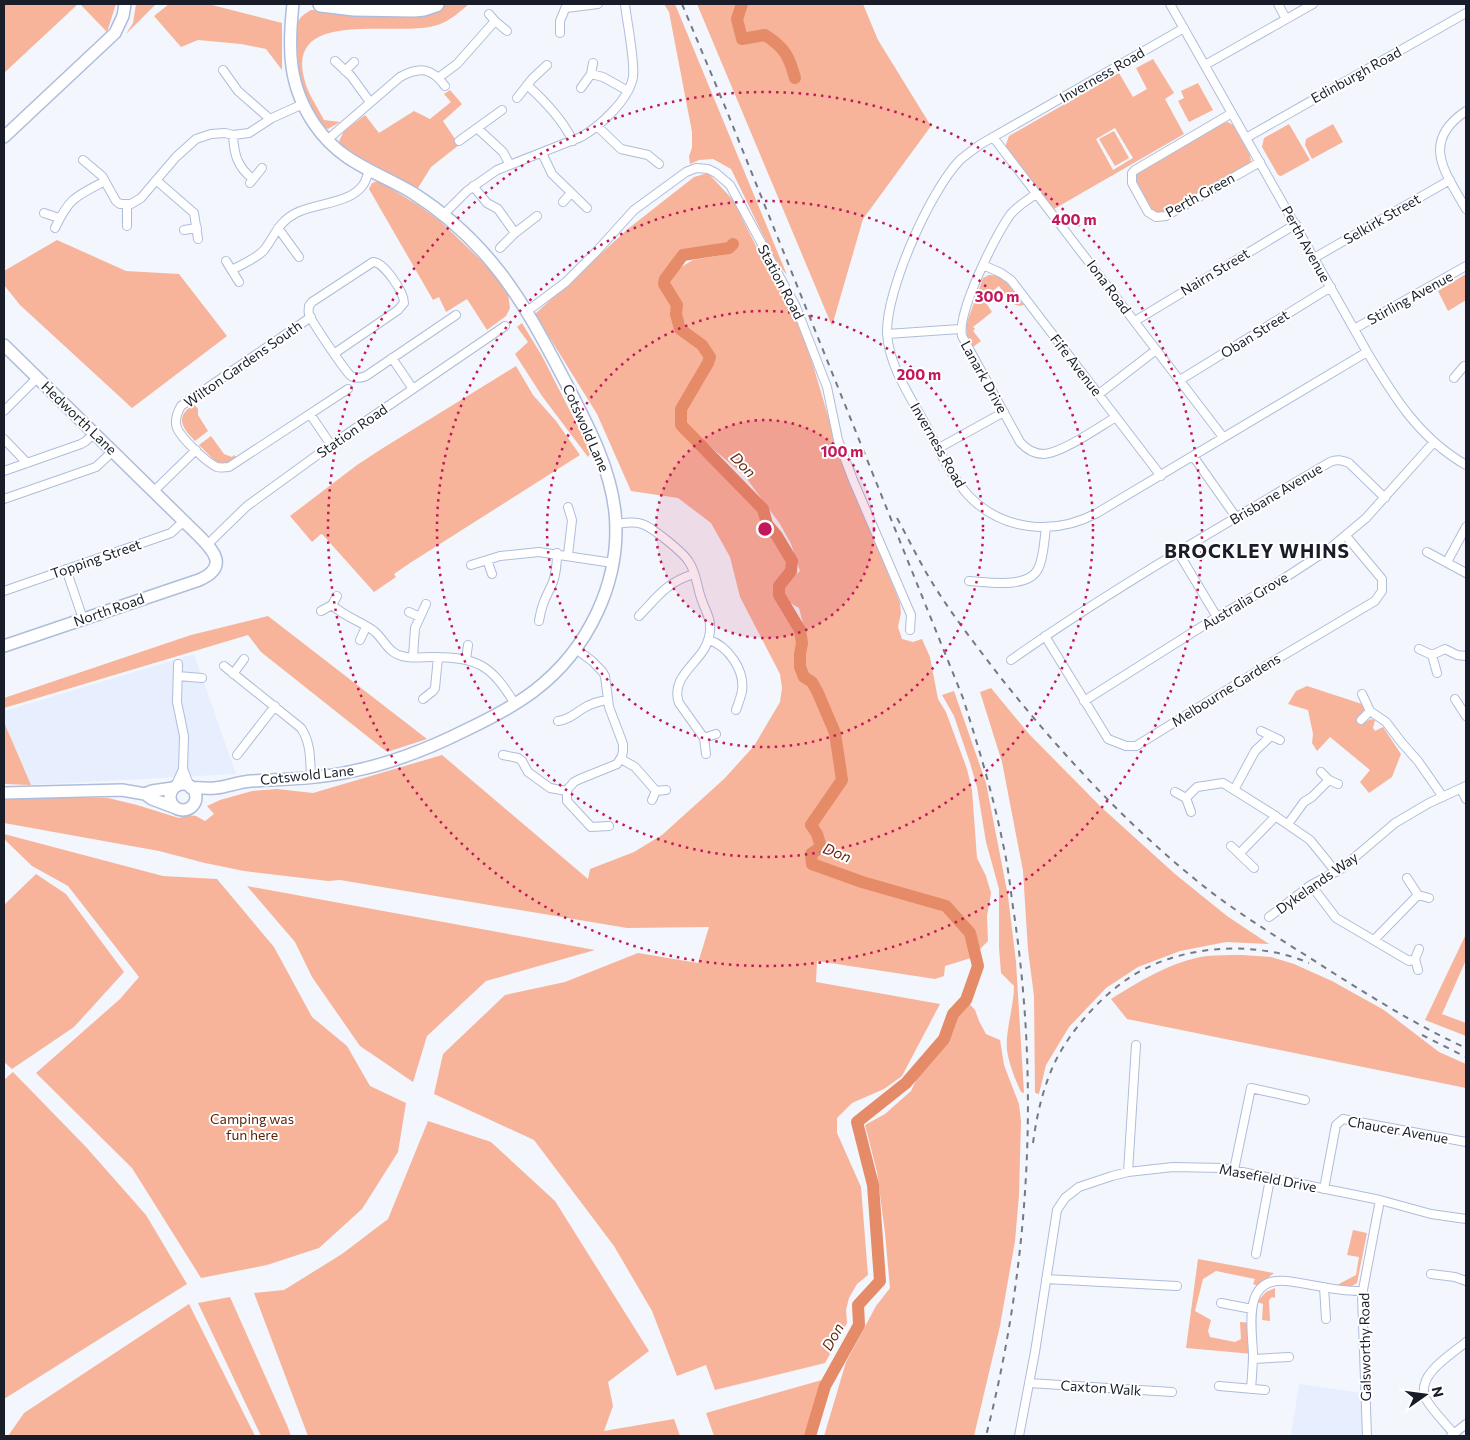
<svg xmlns="http://www.w3.org/2000/svg" width="1470" height="1440" viewBox="0 0 1470 1440" font-family="Commissioner,sans-serif">
<rect width="100%" height="100%" fill="#f3f6fc"/>
<path fill="#e7efff" d="M194,654L236,774L31,785L4,722V711Z
M1299,1384L1363,1393L1364,1436H1291Z"/>
<path fill="#f7b49a" fill-rule="evenodd" d="M4,4H78L4,73Z
M80,4H116L107,32Z
M136,4H156L126,34L133,23Z
M169,4H208L282,23V70L266,49L241,44L198,40L181,47L154,16Z
M444,4H469C458,13 448,23 434,26C392,37 280,6 306,85C310,97 318,108 324,120L340,122L328,129L322,127C314,114 307,100 302,85C297,73 291,30 299,20C302,15 306,13 311,10L383,14L439,7Z
M664,4H675L787,275L776,262L731,169L713,159L699,160L690,164L689,156L692,148V132L669,12Z
M697,4H863L878,40L931,126L863,219L832,326Z
M1153,59L1174,93L1165,99L1184,134L1054,209L1005,147L1009,136L1119,73L1133,97L1147,89L1136,68ZM1115,128L1133,158L1113,170L1096,139Z
M1198,83L1213,110L1189,122L1178,101L1184,98L1181,91Z
M450,90L462,104L443,121L459,145L431,167L418,188C391,176 356,166 339,141L344,131L365,115L379,133L414,111L430,119L451,102L444,94Z
M1228,122L1233,125L1250,155L1251,161L1249,165L1162,214H1153L1134,182L1136,173L1223,123Z
M1289,124L1310,160L1281,176L1278,175L1262,147L1264,138Z
M1333,124L1343,142L1312,159L1305,145L1306,139Z
M1114,131L1129,158L1115,166L1099,139Z
M708,173L733,200L767,268L791,305L806,341L838,450L900,603L901,613L898,627L902,639L913,642L922,639L930,657L938,699L946,712L967,769L972,790L977,858L986,876L991,893L987,916L988,941L971,958L945,966L944,976L935,979L817,961L816,982L940,1004L902,1076L884,1089L852,1103L837,1118V1133L861,1187L868,1275L857,1284L849,1298L846,1310L847,1323L825,1363L715,1390L706,1365L677,1376L652,1311L614,1246L534,1140L434,1094L443,1054L505,995L565,982L638,953L698,963L709,927L627,928L340,880L328,881L244,871L205,863L159,851L4,823V796L108,798L137,805L179,818L187,815L196,816L205,821L214,814L207,806L220,800L252,791L277,789L313,793L442,755L588,879L590,869L634,852L662,835L724,779L754,746L780,702L782,688L780,674L740,597L730,557L711,523L678,498L631,491L597,414L535,314L629,228L694,177ZM729,244L734,248L722,255L693,260L681,267L670,279L671,289L682,306V317L687,328L707,346L715,361L686,408L685,422L700,438L744,475L780,524L791,544L800,571L784,585L785,600L799,608C802,620 806,633 805,644C804,660 798,669 814,680L833,722L834,731L809,685L799,677L796,655V639L794,628L776,599L774,587L786,570L787,564L784,553L776,541L769,536L757,510L698,449L679,427L676,417L679,406L703,366L705,357L702,352L681,335L673,308L664,292L661,283L665,275L680,255L709,248L723,247Z
M378,181L418,205L439,220L490,269L508,293L510,308L506,316L487,330L467,299L446,312L439,297L433,300L369,189L372,183Z
M57,240L126,271L179,274L227,336L132,408L20,305L4,285V271Z
M1466,274V300L1448,311L1438,291Z
M989,275C1006,274 1015,294 1024,305C1012,309 1005,294 999,286L983,298L992,312L973,327L975,329L973,331L981,341L973,347L967,335L966,325L983,278Z
M522,323L542,356L591,452L588,457L542,396L515,354L528,342L517,327Z
M516,366L533,395L556,421L580,455L410,563L394,574L396,577L374,592L323,535L321,534L312,542L290,516L357,465L383,448Z
M194,404L198,409V415L208,431L195,441C181,427 175,417 194,404Z
M211,436L224,454L232,457L234,455L237,458L230,464H218L199,445Z
M268,616L427,739L387,752L261,652L248,635L4,708V698L191,635Z
M1307,686L1362,704L1365,709L1357,721L1361,724L1371,719L1375,720L1373,728L1375,731L1383,727L1401,754L1392,777L1369,793L1360,782L1370,770L1330,737L1317,751L1312,743L1313,734L1308,710L1288,704L1296,691Z
M991,688L1029,734L1101,807L1175,874L1227,916L1269,944L1226,942L1180,951L1138,967L1106,988L1069,1027L1046,1065L1039,1094L1035,1093L1034,996L1028,950L1023,871L1002,762L980,692Z
M954,691L986,783L1008,896L1016,962L1024,1093L1021,1092C1015,1079 1009,1064 1007,1050C1005,1032 1014,1006 1014,986L1001,973L999,948V889L986,842L977,787L970,763L954,716L942,695Z
M4,722L31,785L4,784Z
M4,834L163,876L217,879L274,947L312,1017L347,1046L370,1086L406,1103L398,1152L362,1209L319,1248L267,1265L201,1278L132,1168L36,1073L120,999L139,977L68,886L32,866L4,839Z
M36,874L66,894L124,972L74,1027L12,1069L4,1062V905Z
M247,886L595,950L486,981L427,1036L413,1082L360,1046L312,977L295,942Z
M1466,934V960L1442,1014L1466,1023V1036L1425,1020Z
M1242,955L1271,957L1294,964L1332,981L1384,1010L1439,1052L1466,1064V1088L1127,1019L1111,999C1140,981 1172,961 1207,956C1218,955 1230,955 1242,955Z
M966,1000L975,1010L979,1021L986,1034L1000,1040L1004,1065L1019,1104L1021,1121L1019,1195L1015,1241L1000,1326L974,1436H824L846,1362L876,1306L890,1288L885,1233L877,1172L865,1125L885,1114L911,1091L925,1061L944,1039L953,1014Z
M13,1072L86,1147L146,1215L187,1284L4,1399V1080Z
M428,1121L491,1142L555,1201L649,1351L608,1382L613,1406L604,1431L674,1419L680,1436H308L254,1293L284,1290L342,1254L388,1219Z
M1353,1230L1367,1233L1357,1283L1347,1289L1335,1286L1356,1275L1359,1257L1347,1255Z
M1198,1259L1274,1273L1258,1286L1253,1284L1255,1279L1216,1271L1203,1279L1195,1311L1211,1320L1208,1331L1210,1337L1235,1342L1241,1339L1240,1322L1251,1323L1253,1354L1186,1348Z
M1275,1288V1298L1272,1297L1269,1300L1270,1321L1262,1320L1263,1304L1257,1302L1266,1292Z
M230,1297L287,1425L291,1436H261L198,1303Z
M189,1304L255,1436H8L24,1413Z
M822,1380L804,1436H714L706,1413Z"/>
<g fill="none" stroke-linecap="round" stroke-linejoin="round">
<path stroke="#e58b67" stroke-width="12" d="M742,4L737,19L742,39L765,35C785,48 789,56 795,78
M733,244L729,248L683,255L665,279L664,284L677,305L676,314L680,329L702,345L710,357L708,363L681,409V425L763,509L767,524L777,536L792,561L791,571L779,586V595L800,630L802,643L800,654V667L804,677L812,682L818,693L835,733L842,780L811,825L817,834L821,847L811,854L812,864L862,882L946,906L970,933L978,966L966,1000L953,1014L944,1039L906,1083L857,1122L873,1185L880,1281L858,1305L859,1325L825,1386L810,1436"/>
<defs>
<path id="street" d="M1170,4L1367,352C1394,397 1419,438 1466,465
M1278,4L1286,19
M566,8L598,4
M489,14L495,21L507,31
M1184,28L981,144C974,149 967,154 960,160C930,191 886,290 887,333C889,365 908,393 923,420C937,445 949,474 968,495C1002,531 1054,536 1097,513L1367,352
M560,33V21L567,4
M335,61L351,76L370,102
M1205,65L1313,4
M223,70L238,91L270,119
M345,71L354,62
M591,74L603,77L628,91
M438,78L457,64L495,21
M527,85C545,101 562,119 573,141
M581,88L591,74L593,63
M517,98L532,79L547,65
M1466,111C1420,142 1445,172 1466,209
M1232,113L1135,170L1132,173V183L1148,212L1156,217L1166,216L1260,162
M597,126L621,149L648,155L659,164
M477,128L503,152L510,165
M233,135C234,154 237,167 253,179
M993,137L1223,437
M1246,138L1466,13
M327,140L400,77C420,66 432,68 445,86
M459,141L502,110
M542,153L552,174L587,208
M83,160L102,176L116,201L120,204H131L141,198L176,157L196,139L211,134L225,133L233,135L249,133L272,118L303,104
M156,180L194,213L198,239
M250,183L262,168
M473,186L487,203L498,209L515,233
M1037,193C1028,200 1017,206 1010,215C995,237 957,312 962,336L1020,442C1026,449 1034,454 1044,454C1062,453 1099,427 1116,417
M563,202L571,193
M44,213L59,218
M443,215L467,191L497,170L581,137C600,126 629,100 633,77C635,59 627,23 625,4
M127,226V204
M55,228C70,197 75,197 105,181
M278,228L299,257
M184,230L197,228
M500,248L515,233L537,216
M1314,258L1450,180
M226,261L239,282
M983,265L1001,273L1011,280L1161,476
M232,270C242,264 256,259 264,250C275,236 278,222 296,213C315,203 350,204 363,185C366,181 367,176 369,171
M526,312L566,282L595,253L634,210L686,172L696,168L708,169L716,173L730,185L796,307L827,387L838,440L853,480L911,615L910,630
M311,317L181,406C177,413 174,420 177,428C181,438 207,463 217,467C221,468 225,467 229,467L348,389
M1135,321L1296,224
M1354,329L1466,266
M887,334L960,329
M335,353L398,310L404,303C404,292 384,262 373,262L312,302L309,306C309,309 308,311 309,314C311,321 345,371 351,376C356,379 361,378 366,376L456,315
M392,358L413,389
M1454,378L1464,366
M1180,380L1331,287
M1099,394L1156,350
M4,411L37,378
M310,414L331,445
M4,439L27,463
M939,448L1004,412
M1193,456L1236,517
M4,471L81,444L86,441L94,433
M154,491L196,450
M4,499L96,467L113,451
M616,524C624,523 634,521 642,524C652,527 684,553 689,562C696,572 697,586 701,598C706,613 713,620 709,637C704,662 669,675 679,703L704,738
M207,545L247,506L265,493L331,445L505,326
M1178,552L1217,617
M1427,552L1466,573
M568,555L572,520L568,507
M487,560L492,574
M1447,562L1466,527
M471,565L500,556L539,552L613,563
M66,569L83,619
M969,581C988,582 1028,589 1038,569C1044,558 1044,540 1046,528
M4,591L171,533L184,521
M332,605C345,617 360,621 374,631C384,639 388,653 402,656C411,659 422,657 432,657C478,657 491,665 515,704
M321,611L332,605L337,596
M409,612L420,617
M639,616C658,596 667,582 694,574
M539,621C542,602 546,598 553,582C556,573 557,563 557,553
M1045,636L1108,739L1126,746H1136L1277,659L1375,601L1382,591V579L1346,536
M360,640L366,627
M709,640C728,646 745,670 742,691C741,697 738,704 736,710
M576,649L592,661L602,671L605,676L609,707L623,744V751L622,756L617,764L580,779L574,782L567,790V801L591,827L609,826
M1419,649L1432,655L1445,649L1457,655L1466,656
M1432,655L1437,673
M413,657L415,628L426,604
M466,659L468,645
M1011,660C1113,588 1222,526 1330,462C1337,459 1342,460 1349,463L1385,498
M178,664L177,702L184,736L183,769L190,787
M224,666L301,728C311,743 310,759 311,777
M233,674L244,659
M178,676L202,678
M1362,694L1370,711L1386,722L1402,743L1418,761L1443,797
M423,699L433,691L435,688L438,657
M1455,699L1466,716
M1084,701L1217,617L1277,583L1329,549L1366,518L1434,442
M1361,720L1370,711
M558,721C569,720 575,713 584,708C592,703 600,701 608,700
M1261,731L1280,740
M706,754L704,738L716,734
M237,755L275,706
M503,755L518,758L522,761L528,772L550,788L567,791
M621,759L635,767L656,791
M1321,772L1329,780L1338,784
M175,787L183,769
M1461,789L1466,799
M1234,790L1255,751L1271,736
M1175,792L1186,798L1191,812
M1186,798L1197,787L1223,783L1271,813L1310,840L1336,872
M652,800L656,791L666,790
M1288,824L1304,802L1312,797L1329,780
M1231,846L1254,868
M1239,854L1276,816
M1407,878L1418,895L1429,898
M1311,885L1336,918L1409,961L1415,959L1418,970
M1269,917L1311,885L1341,869L1395,823L1429,803L1466,786
M1374,940L1418,895
M1415,959L1419,949
M1234,1170L1251,1088L1305,1100
M1128,1172L1136,1045
M1324,1189L1336,1125L1343,1119L1466,1142
M1256,1254L1270,1179
M1431,1274L1455,1277L1466,1281
M1046,1279L1177,1286
M1324,1287L1326,1319
M1221,1303L1252,1309
M1253,1359L1289,1357
M1029,1383L1172,1392
M1219,1386L1265,1390
M1251,1389C1252,1377 1253,1365 1253,1354C1252,1326 1242,1276 1287,1281C1312,1284 1337,1292 1363,1291
M1454,1434C1447,1425 1429,1407 1425,1397C1417,1374 1451,1355 1466,1342
M1019,1436L1035,1352L1057,1210L1065,1198L1079,1187L1112,1176L1128,1172L1173,1167L1223,1168L1380,1200L1431,1214L1466,1219
M1367,1436L1362,1295L1380,1200
M1451,1436L1466,1424"/>
<path id="secondary" d="M4,137L115,33L123,16L125,4
M4,345L198,535C214,551 229,567 199,580L4,646
M170 797a13 13 0 1 1 26 0a13 13 0 1 1-26 0Z
M191,788C199,787 208,789 215,788C227,787 238,782 251,781C285,779 319,779 353,771C393,763 430,748 466,730C489,719 513,707 534,691C588,650 622,581 615,512C610,466 587,424 566,383C545,343 523,300 494,265C471,237 443,212 413,193C376,171 341,163 315,125C288,86 288,49 293,4
M4,793L122,790L145,794L152,799L176,808
M145,794L152,791L173,788"/>
<path id="highway" d="M321,4L354,8L414,9L424,8L436,4"/>
</defs>
<use href="#street" stroke="#aebddc" stroke-width="10"/>
<use href="#secondary" stroke="#aebddc" stroke-width="14"/>
<use href="#highway" stroke="#aebddc" stroke-width="18"/>
<use href="#street" stroke="#fff" stroke-width="8"/>
<use href="#secondary" stroke="#fff" stroke-width="11"/>
<use href="#highway" stroke="#fff" stroke-width="15"/>
<path stroke="#757983" stroke-width="2" stroke-dasharray="6 6" stroke-linecap="butt" d="M682,4L726,109L963,698C978,746 993,794 1003,844C1008,865 1010,886 1013,907C1040,1083 1030,1264 986,1436
M897,518C907,536 916,555 927,574C948,610 975,644 1001,678C1064,757 1134,833 1215,895C1254,924 1295,948 1335,974C1378,1001 1420,1027 1466,1048
M1422,1035L1466,1057
M1033,1143C1037,1113 1044,1083 1058,1056C1074,1027 1099,999 1126,980C1176,945 1253,939 1309,963"/>
</g>
<circle cx="765" cy="529" r="109" fill="#c2185b" fill-opacity=".12"/>
<g fill="none" stroke="#c2185b" stroke-width="2.5" stroke-dasharray="2.5 5">
<circle cx="765" cy="529" r="109"/>
<circle cx="765" cy="529" r="218"/>
<circle cx="765" cy="529" r="328"/>
<circle cx="765" cy="529" r="437"/>
</g>
<g text-anchor="middle" stroke-width="4" stroke-linejoin="round" paint-order="stroke">
<g font-size="14" fill="#181d29" stroke="#fff">
<text transform="translate(1102 75) rotate(-30)" y="5">Inverness Road</text>
<text transform="translate(1356 75) rotate(-29)" y="5">Edinburgh Road</text>
<text transform="translate(1200 195) rotate(-29)" y="5">Perth Green</text>
<text transform="translate(1382 219) rotate(-30)" y="5">Selkirk Street</text>
<text transform="translate(1306 244) rotate(61)" y="5">Perth Avenue</text>
<text transform="translate(1215 272) rotate(-31)" y="5">Nairn Street</text>
<text transform="translate(781 282) rotate(62)" y="5">Station Road</text>
<text transform="translate(1109 287) rotate(53)" y="5">Iona Road</text>
<text transform="translate(1410 298) rotate(-29)" y="5">Stirling Avenue</text>
<text transform="translate(1255 334) rotate(-32)" y="5">Oban Street</text>
<text transform="translate(243 364) rotate(-35)" y="5">Wilton Gardens South</text>
<text transform="translate(1076 365) rotate(52)" y="5">Fife Avenue</text>
<text transform="translate(984 377) rotate(61)" y="5">Lanark Drive</text>
<text transform="translate(79 418) rotate(44)" y="5">Hedworth Lane</text>
<text transform="translate(586 428) rotate(66)" y="5">Cotswold Lane</text>
<text transform="translate(352 431) rotate(-35)" y="5">Station Road</text>
<text transform="translate(938 445) rotate(60)" y="5">Inverness Road</text>
<text transform="translate(1276 494) rotate(-31)" y="5">Brisbane Avenue</text>
<text transform="translate(96 559) rotate(-19)" y="5">Topping Street</text>
<text transform="translate(1245 601) rotate(-31)" y="5">Australia Grove</text>
<text transform="translate(109 610) rotate(-19)" y="5">North Road</text>
<text transform="translate(1226 690) rotate(-32)" y="5">Melbourne Gardens</text>
<text transform="translate(307 775) rotate(-6)" y="5">Cotswold Lane</text>
<text transform="translate(1317 883) rotate(-35)" y="5">Dykelands Way</text>
<text transform="translate(1398 1130) rotate(10)" y="5">Chaucer Avenue</text>
<text transform="translate(1268 1178) rotate(11)" y="5">Masefield Drive</text>
<text transform="translate(1365 1347) rotate(-91)" y="5">Galsworthy Road</text>
<text transform="translate(1101 1388) rotate(4)" y="5">Caxton Walk</text>
</g>
<g font-size="14" fill="#5c230a" stroke="#fff">
<text x="252" y="1124">Camping was<tspan x="252" dy="16">fun here</tspan></text>
</g>
<g font-size="15" font-style="italic" fill="#622910" stroke="#fff">
<text transform="translate(743 465) rotate(46)" y="5">Don</text>
<text transform="translate(837 853) rotate(21)" y="5">Don</text>
<text transform="translate(833 1337) rotate(-61)" y="5">Don</text>
</g>
<g font-size="19" font-weight="bold" letter-spacing="1" fill="#181d29" stroke="#fff">
<text x="1257" y="558">BROCKLEY WHINS</text>
</g>
</g>
<circle cx="765" cy="529" r="8" fill="#c2185b" stroke="#fff" stroke-width="2.5"/>
<g font-size="15" text-anchor="middle" font-weight="bold" fill="#c2185b" stroke="#fff" stroke-width="4" stroke-linejoin="round" paint-order="stroke">
<text x="1074" y="225">400 m</text>
<text x="997" y="302">300 m</text>
<text x="919" y="380">200 m</text>
<text x="842" y="457">100 m</text>
</g>
<rect width="1470" height="1440" fill="none" stroke="#181d29" stroke-width="10"/>
<g transform="translate(1425 1395) rotate(76)" stroke="#ffffff" stroke-width="4" paint-order="stroke">
<path d="M0-4L9 19L0 12L-9 19Z" fill="#181d29"/>
<text y="-8" font-size="14" font-weight="bold" text-anchor="middle" fill="#181d29">N</text>
</g>
</svg>
